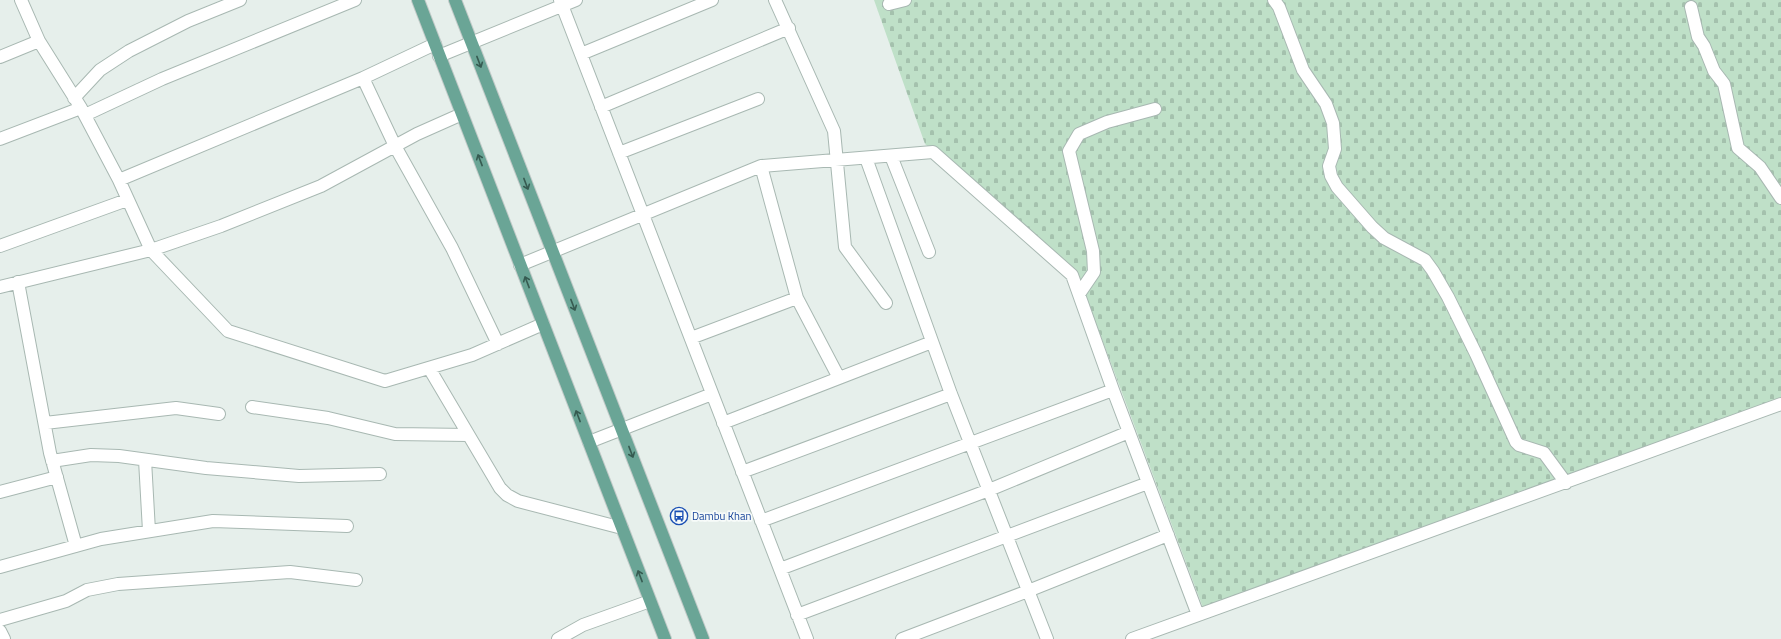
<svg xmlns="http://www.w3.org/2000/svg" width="1781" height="639" viewBox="0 0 1781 639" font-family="'Titillium Web',sans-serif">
<defs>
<pattern id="cemetery-stones" width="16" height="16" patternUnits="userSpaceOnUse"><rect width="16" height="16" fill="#bfe0c8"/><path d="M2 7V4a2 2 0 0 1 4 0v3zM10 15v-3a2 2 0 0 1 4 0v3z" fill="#a4c1ad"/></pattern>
</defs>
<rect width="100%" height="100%" fill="#e6efeb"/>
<path fill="url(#cemetery-stones)" d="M874,0H1781V402L1205,613L1077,273L925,144Z"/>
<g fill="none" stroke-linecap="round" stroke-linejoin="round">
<defs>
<path id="minor" d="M21,0L39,41L81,108L119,180L151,250L228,331L385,381L472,355L543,324
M560,0L807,639
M775,0L834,131L845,247L886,303
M1274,0L1279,7L1303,70L1326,104L1333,123L1335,149L1329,166L1331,176L1337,187L1372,227L1384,238L1425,260L1433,271L1448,297L1476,354L1516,442L1519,445L1544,453L1566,483
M889,4L905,0
M1691,7L1698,37L1704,46L1714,71L1724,84L1738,148L1760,167L1781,198
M581,54L712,0
M439,56L576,0
M0,57L39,41
M363,78L395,146L452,248L498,344
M74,98L100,70L129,51L188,21L240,0
M601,107L789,28
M85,115L162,79L355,0
M0,139L81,108
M619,153L758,99
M891,156L929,252
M866,158L951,394L1047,639
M761,166L797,298L839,378
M119,180L363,78L435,44
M0,246L127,200
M520,265L761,166L933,152L1072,275L1113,390L1198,615
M18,282L50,453L76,546
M0,287L151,250L221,226L321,186L417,134L462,114
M1079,294L1094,272L1093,251L1069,151L1079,134L1107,122L1155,109
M691,338L797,298
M429,368L500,488L507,495L518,501L622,528
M252,407L328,418L395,434L468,435
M45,423L176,408L219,414
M723,423L932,342
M589,442L712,394
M145,460L149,531
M52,461L91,455L119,456L206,468L299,476L380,474
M742,472L951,394
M0,492L57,477
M761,521L1113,390
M0,567L101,539L213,521L347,526
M780,569L989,490L1129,432
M797,615L1148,483
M0,620L66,601L87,590L118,584L290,572L356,580
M0,631L4,639
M558,639L583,625L650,601
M902,639L1028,591L1168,535
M1132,639L1781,404"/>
<path id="major" d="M418,0L665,639
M455,0L703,639"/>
</defs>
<use href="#minor" stroke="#a8b8b2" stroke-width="14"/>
<use href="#major" stroke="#c2cac8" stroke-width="14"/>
<use href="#minor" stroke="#fff" stroke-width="12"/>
<use href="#major" stroke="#6aa596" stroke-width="12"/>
</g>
<defs><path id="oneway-shaft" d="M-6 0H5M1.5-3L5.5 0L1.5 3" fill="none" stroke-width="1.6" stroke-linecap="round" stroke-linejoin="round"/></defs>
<g stroke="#365b51">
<use href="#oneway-shaft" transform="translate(479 62) rotate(69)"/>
<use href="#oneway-shaft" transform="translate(480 160) rotate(-111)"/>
<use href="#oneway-shaft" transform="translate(526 184) rotate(69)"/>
<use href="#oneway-shaft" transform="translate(527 282) rotate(-111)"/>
<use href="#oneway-shaft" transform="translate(573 305) rotate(69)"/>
<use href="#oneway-shaft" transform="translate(578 416) rotate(-111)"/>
<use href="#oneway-shaft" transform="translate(631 452) rotate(69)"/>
<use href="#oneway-shaft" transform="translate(640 576) rotate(-111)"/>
</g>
<defs>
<symbol id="bus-ring" viewBox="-11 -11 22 22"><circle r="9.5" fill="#f7fbf9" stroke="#1a4fb4" stroke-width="1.5"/><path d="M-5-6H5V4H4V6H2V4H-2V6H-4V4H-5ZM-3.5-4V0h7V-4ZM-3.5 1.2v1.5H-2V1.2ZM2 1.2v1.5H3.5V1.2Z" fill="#1a4fb4"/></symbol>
</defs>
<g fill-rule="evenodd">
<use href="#bus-ring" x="669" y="506" width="20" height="20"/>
</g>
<g text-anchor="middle" stroke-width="3.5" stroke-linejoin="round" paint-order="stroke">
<g font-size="11" fill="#164399" stroke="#f7fbf9" text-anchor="start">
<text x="692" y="520">Dambu Khan</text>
</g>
</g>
</svg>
